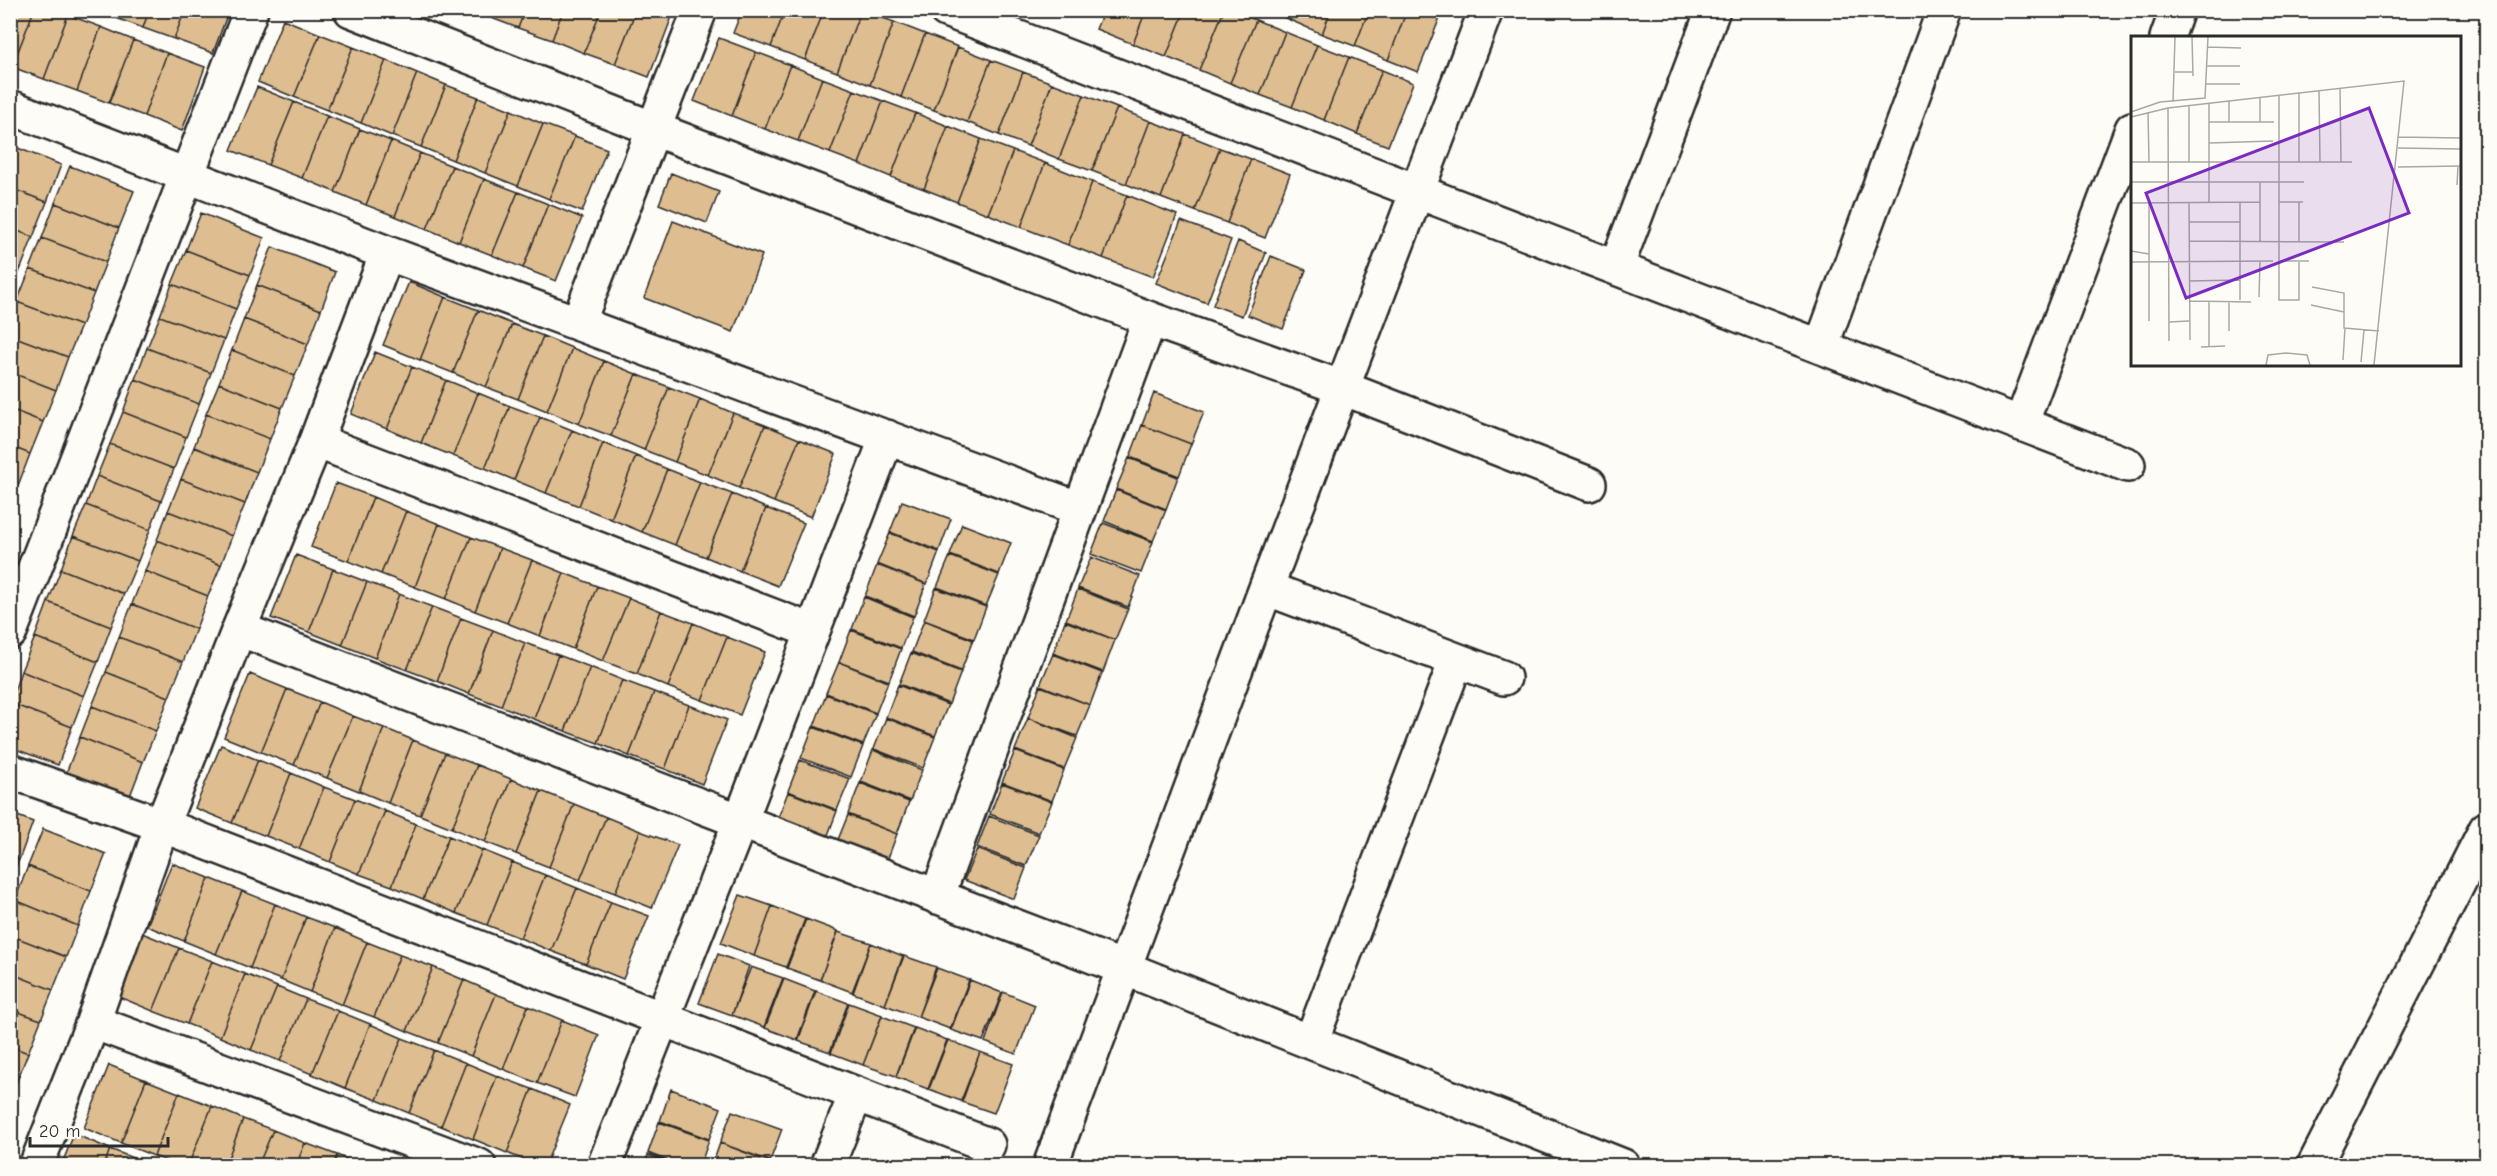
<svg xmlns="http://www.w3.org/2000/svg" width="2497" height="1176" viewBox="0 0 2497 1176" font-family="'Comic Neue',sans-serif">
<rect width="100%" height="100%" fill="#fdfcf7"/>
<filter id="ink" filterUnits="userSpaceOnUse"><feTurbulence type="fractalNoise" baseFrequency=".0167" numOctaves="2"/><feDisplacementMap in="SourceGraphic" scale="12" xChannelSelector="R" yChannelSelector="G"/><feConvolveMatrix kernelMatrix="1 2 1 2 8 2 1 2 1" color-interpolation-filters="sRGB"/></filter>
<g filter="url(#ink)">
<path fill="#debd90" stroke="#2b2b2b" stroke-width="1.5" d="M10,10H34L12,67H10Z
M34,10H56L68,15L44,79L12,67Z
M95,10H109L108,15Z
M109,10H149L143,28L108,15Z
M149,10H185L174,39L143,28Z
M185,10H229L213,53L174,39Z
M473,10H488L486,16Z
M488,10H525L518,28L486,16Z
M525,10H563L552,40L518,28Z
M563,10H601L584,53L552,40Z
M601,10H636L615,64L584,53Z
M636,10H663L673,14L649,77L615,64Z
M742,10H785L771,47L733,33Z
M785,10H824L805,60L771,47Z
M824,10H861L837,72L805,60Z
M861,10L894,22L870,85L837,72Z
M1104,10H1146L1133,44L1096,29Z
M1146,10H1185L1166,57L1133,44Z
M1185,10H1224L1199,70L1166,57Z
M1224,10H1232L1256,20L1230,83L1199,70Z
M1266,10H1294L1290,20Z
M1294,10H1331L1322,34L1290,20Z
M1331,10H1369L1355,46L1322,34Z
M1369,10H1407L1388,60L1355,46Z
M1407,10H1443L1418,72L1388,60Z
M68,15L101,27L77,91L44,79Z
M283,19L320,34L294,97L258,82Z
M1256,20L1285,32L1260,95L1230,83Z
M894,22L925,34L901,97L870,85Z
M101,27L133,40L109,103L77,91Z
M1285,32L1317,45L1292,107L1260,95Z
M320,34L353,47L327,110L294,97Z
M925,34L958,47L934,110L901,97Z
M719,38L756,52L732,116L694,101Z
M133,40L167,53L144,116L109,103Z
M1317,45L1349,57L1324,120L1292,107Z
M353,47L386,60L361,123L327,110Z
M958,47L991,60L967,122L934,110Z
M756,52L790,65L765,129L732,116Z
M167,53L205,67L182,131L144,116Z
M1349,57L1382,70L1357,134L1324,120Z
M386,60L417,73L392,136L361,123Z
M991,60L1023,72L999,135L967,122Z
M790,65L822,78L798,141L765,129Z
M1382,70L1413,83L1388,146L1357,134Z
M1023,72L1052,83L1028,146L999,135Z
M417,73L446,85L421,147L392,136Z
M822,78L854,90L830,153L798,141Z
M1052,83L1084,95L1059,159L1028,146Z
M446,85L478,97L453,160L421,147Z
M257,87L294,102L268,165L231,150Z
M854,90L883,101L859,164L830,153Z
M1084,95L1117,108L1092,171L1059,159Z
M478,97L511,110L485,173L453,160Z
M883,101L915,113L891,177L859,164Z
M294,102L327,116L302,178L268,165Z
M1117,108L1150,121L1126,184L1092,171Z
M511,110L543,124L518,186L485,173Z
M915,113L948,126L924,189L891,177Z
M327,116L360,129L335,192L302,178Z
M1150,121L1185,134L1161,198L1126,184Z
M543,124L575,136L549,199L518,186Z
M948,126L981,139L957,202L924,189Z
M360,129L391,141L366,205L335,192Z
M1185,134L1220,148L1195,211L1161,198Z
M575,136L607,149L582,212L549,199Z
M981,139L1013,151L988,214L957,202Z
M391,141L420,153L395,216L366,205Z
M10,145L61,165L47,202L10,188Z
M1220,148L1251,159L1227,223L1195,211Z
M1013,151L1045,163L1021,227L988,214Z
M420,153L452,166L427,229L395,216Z
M1251,159L1290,174L1265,238L1227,223Z
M1045,163L1092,182L1068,245L1021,227Z
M70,166L134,191L119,228L55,203Z
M452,166L484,179L459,242L427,229Z
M671,173L719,192L707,223L659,204Z
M484,179L518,192L492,255L459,242Z
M1092,182L1127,195L1103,258L1068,245Z
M10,188L47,202L33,237L10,228Z
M518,192L548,204L523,268L492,255Z
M1127,195L1177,215L1153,277L1103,258Z
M55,203L119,228L106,262L42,238Z
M548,204L582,218L556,281L523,268Z
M201,213L264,238L250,275L186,250Z
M673,221L762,255L733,332L644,298Z
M1181,221L1231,240L1207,303L1156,283Z
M10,228L33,237L21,268L10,264Z
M42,238L106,262L94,293L30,269Z
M1238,241L1266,253L1242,316L1213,305Z
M272,247L335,272L321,310L257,285Z
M186,250L250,275L236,309L172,284Z
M1271,256L1306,270L1283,329L1248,315Z
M10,264L21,268L10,294Z
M30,269L94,293L81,326L17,302Z
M409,282L445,297L420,360L383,345Z
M172,284L236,309L224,340L160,316Z
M257,285L321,310L308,344L244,319Z
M445,297L478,310L453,373L420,360Z
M17,302L81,326L68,357L10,335V318Z
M478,310L512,324L486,387L453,373Z
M160,316L224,340L211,373L147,348Z
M244,319L308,344L295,376L232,350Z
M512,324L543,336L518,399L486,387Z
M10,335L68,357L56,390L10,372Z
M543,336L572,348L547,411L518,399Z
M147,348L211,373L199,404L135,379Z
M572,348L604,361L579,424L547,411Z
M232,350L295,376L282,408L219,383Z
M375,352L412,367L387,429L351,414Z
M604,361L636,374L611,436L579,424Z
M412,367L446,380L421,443L387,429Z
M10,372L56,390L43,422L10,409Z
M636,374L669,387L644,450L611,436Z
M135,379L199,404L186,437L123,412Z
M446,380L478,393L453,456L421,443Z
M219,383L282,408L270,439L206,414Z
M669,387L700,399L675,462L644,450Z
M478,393L510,406L485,468L453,456Z
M1154,393L1204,412L1191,444L1142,425Z
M700,399L733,413L708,475L675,462Z
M510,406L540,417L514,480L485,468Z
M10,409L43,422L30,454L10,446Z
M123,412L186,437L174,469L110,444Z
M733,413L765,425L739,488L708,475Z
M206,414L270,439L257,472L194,447Z
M540,417L572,430L546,493L514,480Z
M765,425L799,439L774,502L739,488Z
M1142,425L1191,444L1179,476L1130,457Z
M572,430L603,443L579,506L546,493Z
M799,439L836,454L811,517L774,502Z
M603,443L636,456L611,519L579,506Z
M110,444L174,469L161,501L97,476Z
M10,446L30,454L19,483L10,479Z
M194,447L257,472L245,504L181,479Z
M636,456L667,469L642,532L611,519Z
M1129,458L1178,477L1166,509L1116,489Z
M667,469L700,482L675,545L642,532Z
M97,476L161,501L150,530L86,505Z
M10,479L19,483L10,506Z
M181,479L245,504L232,536L168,511Z
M700,482L732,494L706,557L675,545Z
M336,483L373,497L348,561L311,547Z
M1116,490L1166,510L1153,541L1104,521Z
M732,494L766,508L740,571L706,557Z
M373,497L406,511L381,574L348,561Z
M902,501L951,519L939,551L890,532Z
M86,505L150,530L138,561L73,536Z
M766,508L804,523L778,586L740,571Z
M168,511L232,536L221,565L157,540Z
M406,511L439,524L415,587L381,574Z
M1103,523L1153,542L1141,573L1091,554Z
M439,524L471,537L446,599L415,587Z
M962,524L1011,543L999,574L950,555Z
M890,533L939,552L927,584L877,564Z
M73,536L138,561L124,594L61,569Z
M471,537L500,548L475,611L446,599Z
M157,540L221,565L208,596L145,571Z
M500,548L532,560L507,623L475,611Z
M296,555L333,569L309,632L271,618Z
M950,556L999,575L986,606L937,587Z
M1091,557L1140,576L1128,607L1078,588Z
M532,560L564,573L540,636L507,623Z
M877,565L926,584L914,616L865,596Z
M61,569L124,594L111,627L48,602Z
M333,569L367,582L342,645L309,632Z
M145,571L208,596L196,629L132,604Z
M564,573L597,586L573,649L540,636Z
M367,582L399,594L375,658L342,645Z
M597,586L629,598L603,661L573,649Z
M936,588L986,607L974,639L924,620Z
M1078,589L1128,609L1115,640L1066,620Z
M399,594L432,607L407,670L375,658Z
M864,597L913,617L901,648L852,629Z
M629,598L661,611L637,674L603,661Z
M48,602L111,627L98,662L35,637Z
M132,604L196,629L183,662L119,637Z
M432,607L461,618L437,681L407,670Z
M661,611L693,623L668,687L637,674Z
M461,618L493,630L469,694L437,681Z
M924,620L973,640L961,671L912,652Z
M1065,621L1115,640L1103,672L1053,653Z
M693,623L727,637L702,700L668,687Z
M493,630L525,643L501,706L469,694Z
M851,630L901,649L889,681L839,662Z
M35,637L98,662L84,696L21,671Z
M119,637L183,662L169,697L106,672Z
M727,637L765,652L740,715L702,700Z
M525,643L558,655L534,719L501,706Z
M911,653L961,672L949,704L899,684Z
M1053,654L1102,673L1090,705L1040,685Z
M558,655L590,667L565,731L534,719Z
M839,662L888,682L876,713L826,693Z
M590,667L622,680L598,743L565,731Z
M21,671L84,696L72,727L10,703Z
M106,672L169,697L156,731L92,706Z
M250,674L287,689L261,752L224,737Z
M622,680L654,692L629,756L598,743Z
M898,685L948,705L935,736L886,717Z
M1040,686L1090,705L1077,736L1028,718Z
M287,689L320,702L294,765L261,752Z
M654,692L689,705L665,769L629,756Z
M826,694L876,714L863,745L814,726Z
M320,702L353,716L327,778L294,765Z
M10,703L72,727L58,765L10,747Z
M689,705L727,720L702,784L665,769Z
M92,706L156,731L143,762L80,737Z
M353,716L384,728L359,791L327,778Z
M886,718L935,737L923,768L874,749Z
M1028,718L1077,738L1064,769L1015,750Z
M813,727L863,746L851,777L801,758Z
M384,728L413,740L388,803L359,791Z
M80,737L143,762L128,801L65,776Z
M413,740L445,753L420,815L388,803Z
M221,745L258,760L232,823L195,808Z
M873,750L922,770L910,801L861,782Z
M1015,751L1064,770L1052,801L1002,782Z
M445,753L477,765L452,828L420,815Z
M258,760L291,773L266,836L232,823Z
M800,760L850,779L837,810L788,791Z
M477,765L511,779L485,842L452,828Z
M291,773L324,787L299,849L266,836Z
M511,779L541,791L516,854L485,842Z
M860,783L909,802L897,834L848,814Z
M1002,783L1052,802L1039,833L990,814Z
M324,787L355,799L330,862L299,849Z
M541,791L574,804L549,867L516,854Z
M788,792L837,811L825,843L776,823Z
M355,799L385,811L359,874L330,862Z
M574,804L606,817L580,880L549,867Z
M385,811L416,824L392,886L359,874Z
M10,813L33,822L19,860L10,856Z
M848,815L897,834L885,866L835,847Z
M989,816L1039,835L1026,866L977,847Z
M606,817L640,831L615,893L580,880Z
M416,824L449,836L423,899L392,886Z
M43,829L106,854L91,891L28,866Z
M640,831L678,845L652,908L615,893Z
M449,836L482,850L456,913L423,899Z
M977,849L1026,868L1014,899L964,880Z
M482,850L512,862L487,925L456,913Z
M10,856L19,860L10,880Z
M512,862L545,875L520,938L487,925Z
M172,863L209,878L184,941L147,926Z
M28,866L91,891L78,926L15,900Z
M545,875L577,888L551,951L520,938Z
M209,878L242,891L216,954L184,941Z
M577,888L611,902L586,964L551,951Z
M242,891L275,904L250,968L216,954Z
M740,895L772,906L754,956L721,943Z
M15,900L78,926L66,957L10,935V911Z
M611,902L649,916L623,979L586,964Z
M275,904L306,917L281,980L250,968Z
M772,906L805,919L786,967L754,956Z
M306,917L335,928L310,992L281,980Z
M806,919L838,931L820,980L787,968Z
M335,928L367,942L342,1005L310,992Z
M838,932L871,943L852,992L820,980Z
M142,933L179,948L153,1011L117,996Z
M10,935L66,957L53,990L10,973Z
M367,942L400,955L374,1017L342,1005Z
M871,943L903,956L885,1005L853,993Z
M179,948L212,961L187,1024L153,1011Z
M718,954L749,966L732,1015L699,1003Z
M400,955L433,967L407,1031L374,1017Z
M904,956L936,967L918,1017L885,1005Z
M212,961L245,974L220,1037L187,1024Z
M433,967L464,980L438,1043L407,1031Z
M751,967L783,978L764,1027L732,1015Z
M937,968L969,980L950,1029L918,1017Z
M10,973L53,990L41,1020L10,1009Z
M245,974L277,987L251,1050L220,1037Z
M784,979L815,991L797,1040L765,1028Z
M464,980L496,994L471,1056L438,1043Z
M970,980L1002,993L983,1041L951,1030Z
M277,987L306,999L280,1061L251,1050Z
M816,991L848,1003L830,1052L798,1041Z
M1003,992L1035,1005L1016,1054L985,1042Z
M496,994L528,1006L503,1069L471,1056Z
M306,999L338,1011L312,1074L280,1061Z
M849,1003L882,1015L863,1065L831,1053Z
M528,1006L562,1020L537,1083L503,1069Z
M10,1009L41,1020L28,1053L10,1046Z
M338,1011L370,1024L345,1088L312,1074Z
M882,1016L914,1028L896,1076L863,1065Z
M562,1020L599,1035L575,1097L537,1083Z
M370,1024L402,1038L377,1100L345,1088Z
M915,1028L947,1040L928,1089L896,1077Z
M402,1038L434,1050L409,1113L377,1100Z
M948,1040L980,1052L961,1101L929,1089Z
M10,1046L28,1053L15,1086L10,1084Z
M434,1050L466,1063L441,1126L409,1113Z
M980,1052L1013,1064L994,1113L962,1102Z
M466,1063L497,1076L473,1139L441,1126Z
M109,1065L146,1080L121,1143L84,1128Z
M497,1076L532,1089L507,1153L473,1139Z
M146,1080L179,1093L154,1156L121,1143Z
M532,1089L570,1105L545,1166H539L507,1153Z
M671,1089L721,1108L709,1139L660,1121Z
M179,1093L212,1106L188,1166H179L154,1156Z
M212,1106L243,1119L225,1166H188Z
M732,1111L782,1129L770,1161L720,1143Z
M243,1119L273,1130L258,1166H225Z
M659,1122L709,1140L700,1166H681L648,1153Z
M273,1130L305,1143L296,1166H258Z
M74,1134L110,1149L104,1166H61Z
M305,1143L337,1155L333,1166H296Z
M720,1143L770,1162L768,1166H712Z
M110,1149L143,1162L142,1166H104Z
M337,1155L362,1166H333Z
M648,1155L678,1166H644Z"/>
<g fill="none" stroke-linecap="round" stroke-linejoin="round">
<defs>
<path id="minor" d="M351,10L654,129L1150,319L1343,388L1589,484
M946,10L2128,465
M2167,38L2177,10
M10,107L387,253L1080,509
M1616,268L1713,10
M578,323L700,10
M1821,347L1944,10
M2021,424L2132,129
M316,441L812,631
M1266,588L1504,678
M239,629L1124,968L1623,1166
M10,632L251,10
M10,771L162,825L988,1145
M937,897L1150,319
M93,1022L479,1166
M1311,1042L1456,661
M36,1166L93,1022L162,825L239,629L316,441L387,253
M604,1166L740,822L887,437
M827,1166L856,1094
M1050,1166L1266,588L1486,10
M2314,1166L2486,829"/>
</defs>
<use href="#minor" stroke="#2b2b2b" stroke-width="38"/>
<use href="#minor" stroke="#fdfcf7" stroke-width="33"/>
</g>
</g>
<g transform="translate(2131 36)">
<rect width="330" height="330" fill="#fdfcf7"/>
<path fill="none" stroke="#a9a8a5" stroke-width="1.5" d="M61,1L62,40M76,11L110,12M76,30H109M44,36H62M75,48H109M209,52L210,126M188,55L189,126M168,57V126M148,60V264H168V226M98,65V86M42,66L44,1M37,72L38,305M0,76L29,66L74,62L77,1M17,76L18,126M0,81L37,72L273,45L243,329M78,86H143M129,86V62M267,101L330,102M78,107L142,105M267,112L330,113M0,126H221M58,126V70M267,131L330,130M0,146H173M129,146V205M326,149L327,130M18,166V285M58,166L59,304M78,166V68M148,166H172M168,166V205M0,167L129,166M58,186H109M58,205L213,206M0,215L18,218M149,225H178M0,226L142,225M58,245L109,244M181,251L213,257V292L248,295M128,261L129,225M109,264V166M58,265L120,266M78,265V311M98,265V295M180,269L213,276M38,286L58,285M70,311L94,310M212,324L214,292M230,326L233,294M135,329L137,319L155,317L176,319L179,329"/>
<path fill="#7b2cbf" fill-opacity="0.15" stroke="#7b2cbf" stroke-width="3" d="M238,72L278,177L55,262L15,157Z"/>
<rect width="330" height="330" fill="none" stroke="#2b2b2b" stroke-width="3"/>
</g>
<rect width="2497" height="1176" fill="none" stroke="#fdfcf7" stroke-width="36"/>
<rect x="18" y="18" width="2461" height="1140" fill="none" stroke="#2b2b2b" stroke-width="2" filter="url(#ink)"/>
<path d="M30 1137v9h138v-9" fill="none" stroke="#2b2b2b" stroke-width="3"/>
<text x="39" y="1137" font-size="18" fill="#2b2b2b" stroke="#fdfcf7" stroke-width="4.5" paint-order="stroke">20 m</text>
</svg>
